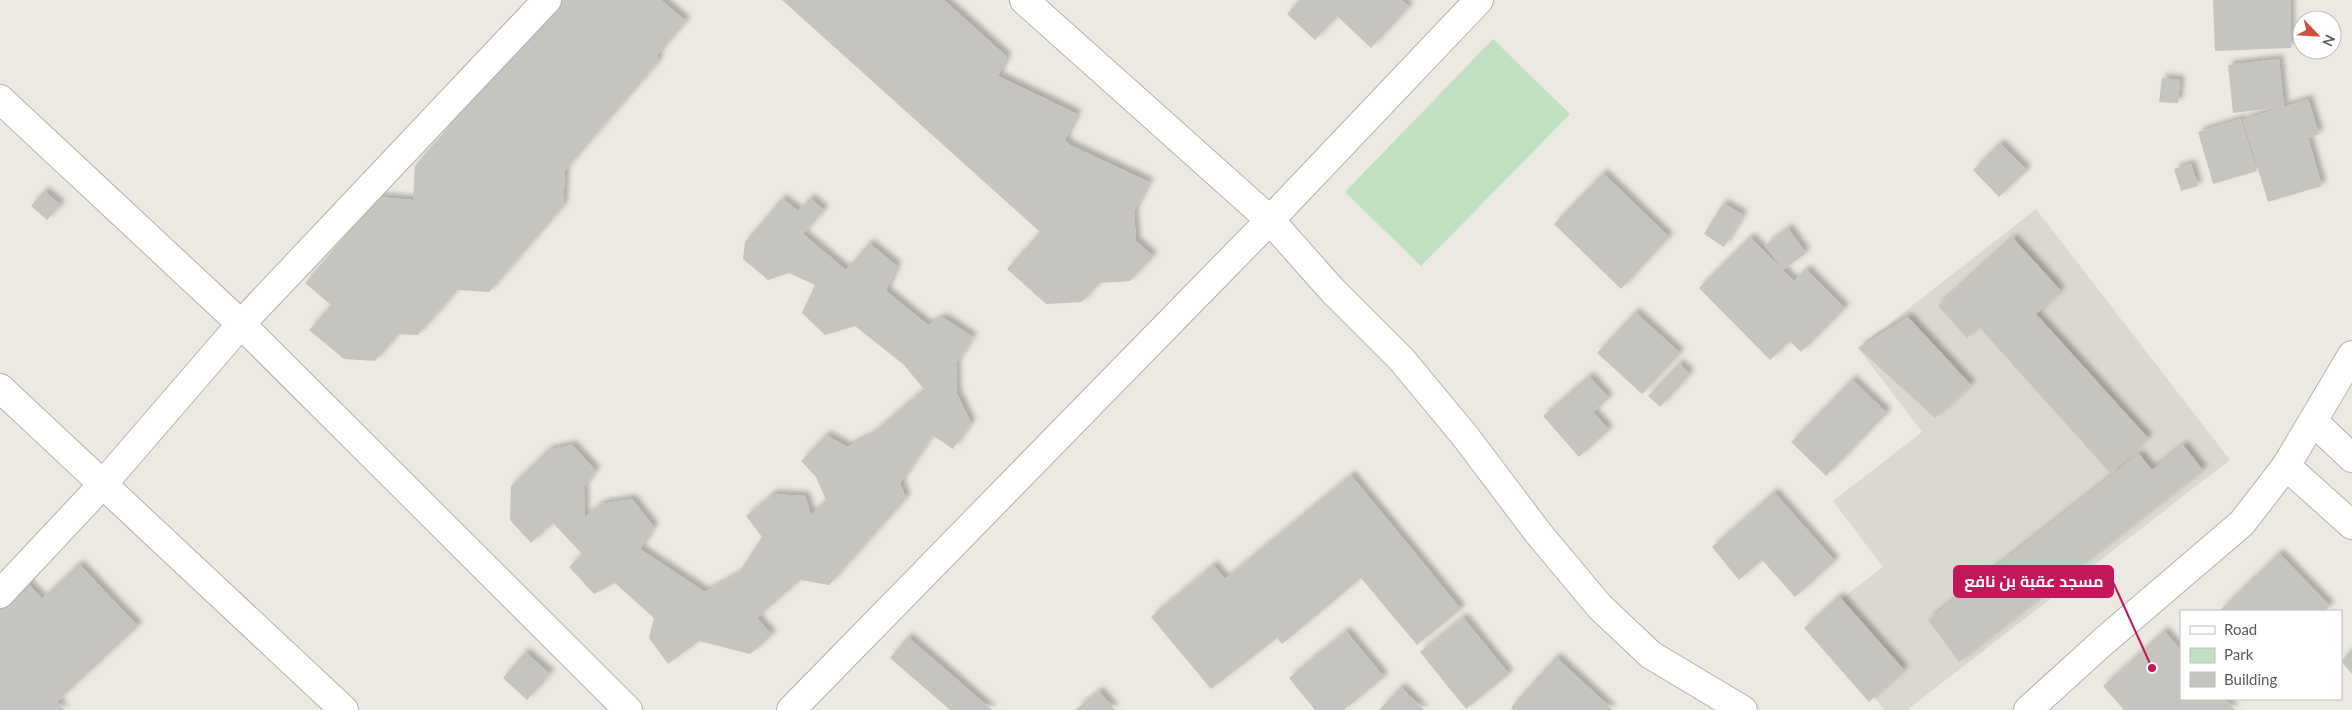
<svg xmlns="http://www.w3.org/2000/svg" width="2352" height="710" viewBox="0 0 2352 710" font-family="Lato,Cairo,sans-serif">
<defs>
<filter id="shadow"><feDropShadow dx="4.5" dy="-4.5" stdDeviation="2.5" flood-color="#0004"/></filter>
</defs>
<rect width="100%" height="100%" fill="#ebe9e2"/>
<path fill="#dbd8d0" d="M2036,209L2230,460L1907,710H1884L1815,619L1883,567L1833,501L1922,432L1858,348Z"/>
<path fill="#c1e0c1" d="M1493,39L1570,114L1421,266L1345,192Z"/>
<path fill="#c6c4be" filter="url(#shadow)" d="M556,0H661L686,21L658,54V62L565,170L563,206L489,292L457,290L418,335L398,334L375,361L344,359L309,330L331,305L305,283L378,197L413,200L415,166Z
M782,0H944L1007,57L998,76L1077,114L1065,140L1070,145L1149,182L1134,211L1136,241L1153,256L1130,281L1099,283L1082,302L1046,304L1007,269L1040,232Z
M1300,0H1402L1409,7L1371,48L1337,16L1315,40L1287,14Z
M2213,0H2290L2291,48L2215,51Z
M2279,59L2284,107L2308,99L2319,134L2308,138L2322,186L2268,202L2243,120L2283,107L2233,113L2228,65Z
M2162,78L2180,80L2178,103L2159,102Z
M2241,119L2257,171L2213,184L2198,132Z
M2000,143L2027,170L1999,197L1973,170Z
M2191,164L2198,186L2181,191L2174,169Z
M1603,173L1669,237L1621,289L1554,224Z
M44,191L61,205L47,220L31,206Z
M782,198L798,211L810,198L824,210L803,234L846,270L869,243L897,266L886,291L928,325L942,317L973,337L956,363L957,394L971,423L953,449L932,435L900,483L906,498L829,585L800,580L757,618L772,635L750,654L699,641L668,664L649,638L654,618L615,583L594,594L569,567L582,554L553,523L531,543L510,520L511,486L548,450L572,445L596,471L584,487L585,517L601,504L632,499L654,527L640,549L705,592L738,574L762,537L746,516L773,494L805,496L811,515L826,500L816,477L801,461L826,435L847,447L871,435L924,389L904,365L855,326L825,335L802,313L815,285L789,273L768,280L743,259L745,242Z
M1723,203L1743,215L1724,247L1704,234Z
M1788,228L1806,253L1783,270L1765,245Z
M1750,237L1794,281L1806,269L1845,308L1801,352L1790,341L1770,360L1699,288Z
M2013,238L2061,291L2036,314L2148,438L2110,473L1979,327L1967,338L1938,306Z
M1635,312L1680,353L1642,394L1597,353Z
M1908,317L1971,385L1935,418L1858,348Z
M1679,363L1690,374L1660,407L1648,396Z
M1589,376L1609,398L1593,412L1609,430L1579,457L1543,416Z
M1852,379L1887,413L1826,476L1791,442Z
M2183,445L2203,470L1959,662L1928,620L2139,454L2152,470Z
M1351,475L1461,609L1417,645L1361,578L1282,644L1277,638L1211,689L1151,617L1213,565L1225,579Z
M1774,492L1835,561L1795,597L1762,560L1739,580L1712,547Z
M2279,553L2330,606L2325,611H2219Z
M79,564L138,626L57,702L65,710H0V602L24,579L42,599Z
M1839,596L1904,670L1869,702L1804,628Z
M1463,617L1509,674L1466,709L1420,652Z
M1346,631L1384,677L1344,710H1315L1289,678Z
M2164,631L2181,650V699H2225L2235,710H2124L2103,686Z
M908,637L992,710H950L890,658Z
M2352,649V674L2341,661Z
M525,652L550,674L527,700L503,678Z
M1556,657L1613,710H1513L1511,707Z
M1401,687L1424,710H1379Z
M1099,691L1115,710H1075Z"/>
<g fill="none" stroke-linecap="round" stroke-linejoin="round">
<defs>
<path id="minor" d="M1024,0L1270,220L1333,291L1402,360L1465,436L1539,534L1600,607L1651,655L1743,710
M0,99L241,324L628,710
M0,388L344,710
M2314,422L2352,458
M0,594L103,484L241,324L547,0
M791,710L1270,220L1479,0
M2028,710L2104,641L2242,523L2286,466L2352,525"/>
<path id="tertiary" d="M2286,466L2352,355"/>
</defs>
<use href="#minor" stroke="#afb2b5" stroke-width="30"/>
<use href="#tertiary" stroke="#afb2b5" stroke-width="30"/>
<use href="#minor" stroke="#fff" stroke-width="28"/>
<use href="#tertiary" stroke="#fff" stroke-width="28"/>
</g>
<path fill="none" stroke="#c2185b" stroke-width="2" d="M2152 668L2113 582"/>
<circle fill="#c2185b" stroke="#fff" stroke-width="2" cx="2152" cy="668" r="5"/>
<rect fill="#c2185b" stroke="#c2185b" stroke-width="2" x="1954" y="566" width="159" height="31" rx="5"/>
<g font-size="16" text-anchor="middle" font-weight="bold" fill="#fff">
<text x="2034" y="587">مسجد عقبة بن نافع</text>
</g>
<rect x="2180" y="610" width="162" height="90" fill="#ffffff" stroke="#bdbebf"/>
<rect x="2190" y="626" width="25" height="8" fill="#ffffff" stroke="#bdbebf"/>
<text x="2224" y="635" font-size="15" fill="#5a5d60">Road</text>
<rect x="2190" y="648" width="25" height="15" fill="#c1e0c1" stroke="#bdbebf"/>
<text x="2224" y="660" font-size="15" fill="#5a5d60">Park</text>
<rect x="2190" y="672" width="25" height="15" fill="#c6c4be" stroke="#bdbebf"/>
<text x="2224" y="685" font-size="15" fill="#5a5d60">Building</text>
<g transform="translate(2317 35) rotate(115)"><circle r="24" fill="#ffffff" stroke="#bdbebf"/>
<path d="M0-4L9 19L0 12L-9 19Z" fill="#d34d3f"/>
<text y="-8" font-size="14" font-weight="bold" text-anchor="middle" fill="#5a5d60">N</text>
</g>
</svg>
